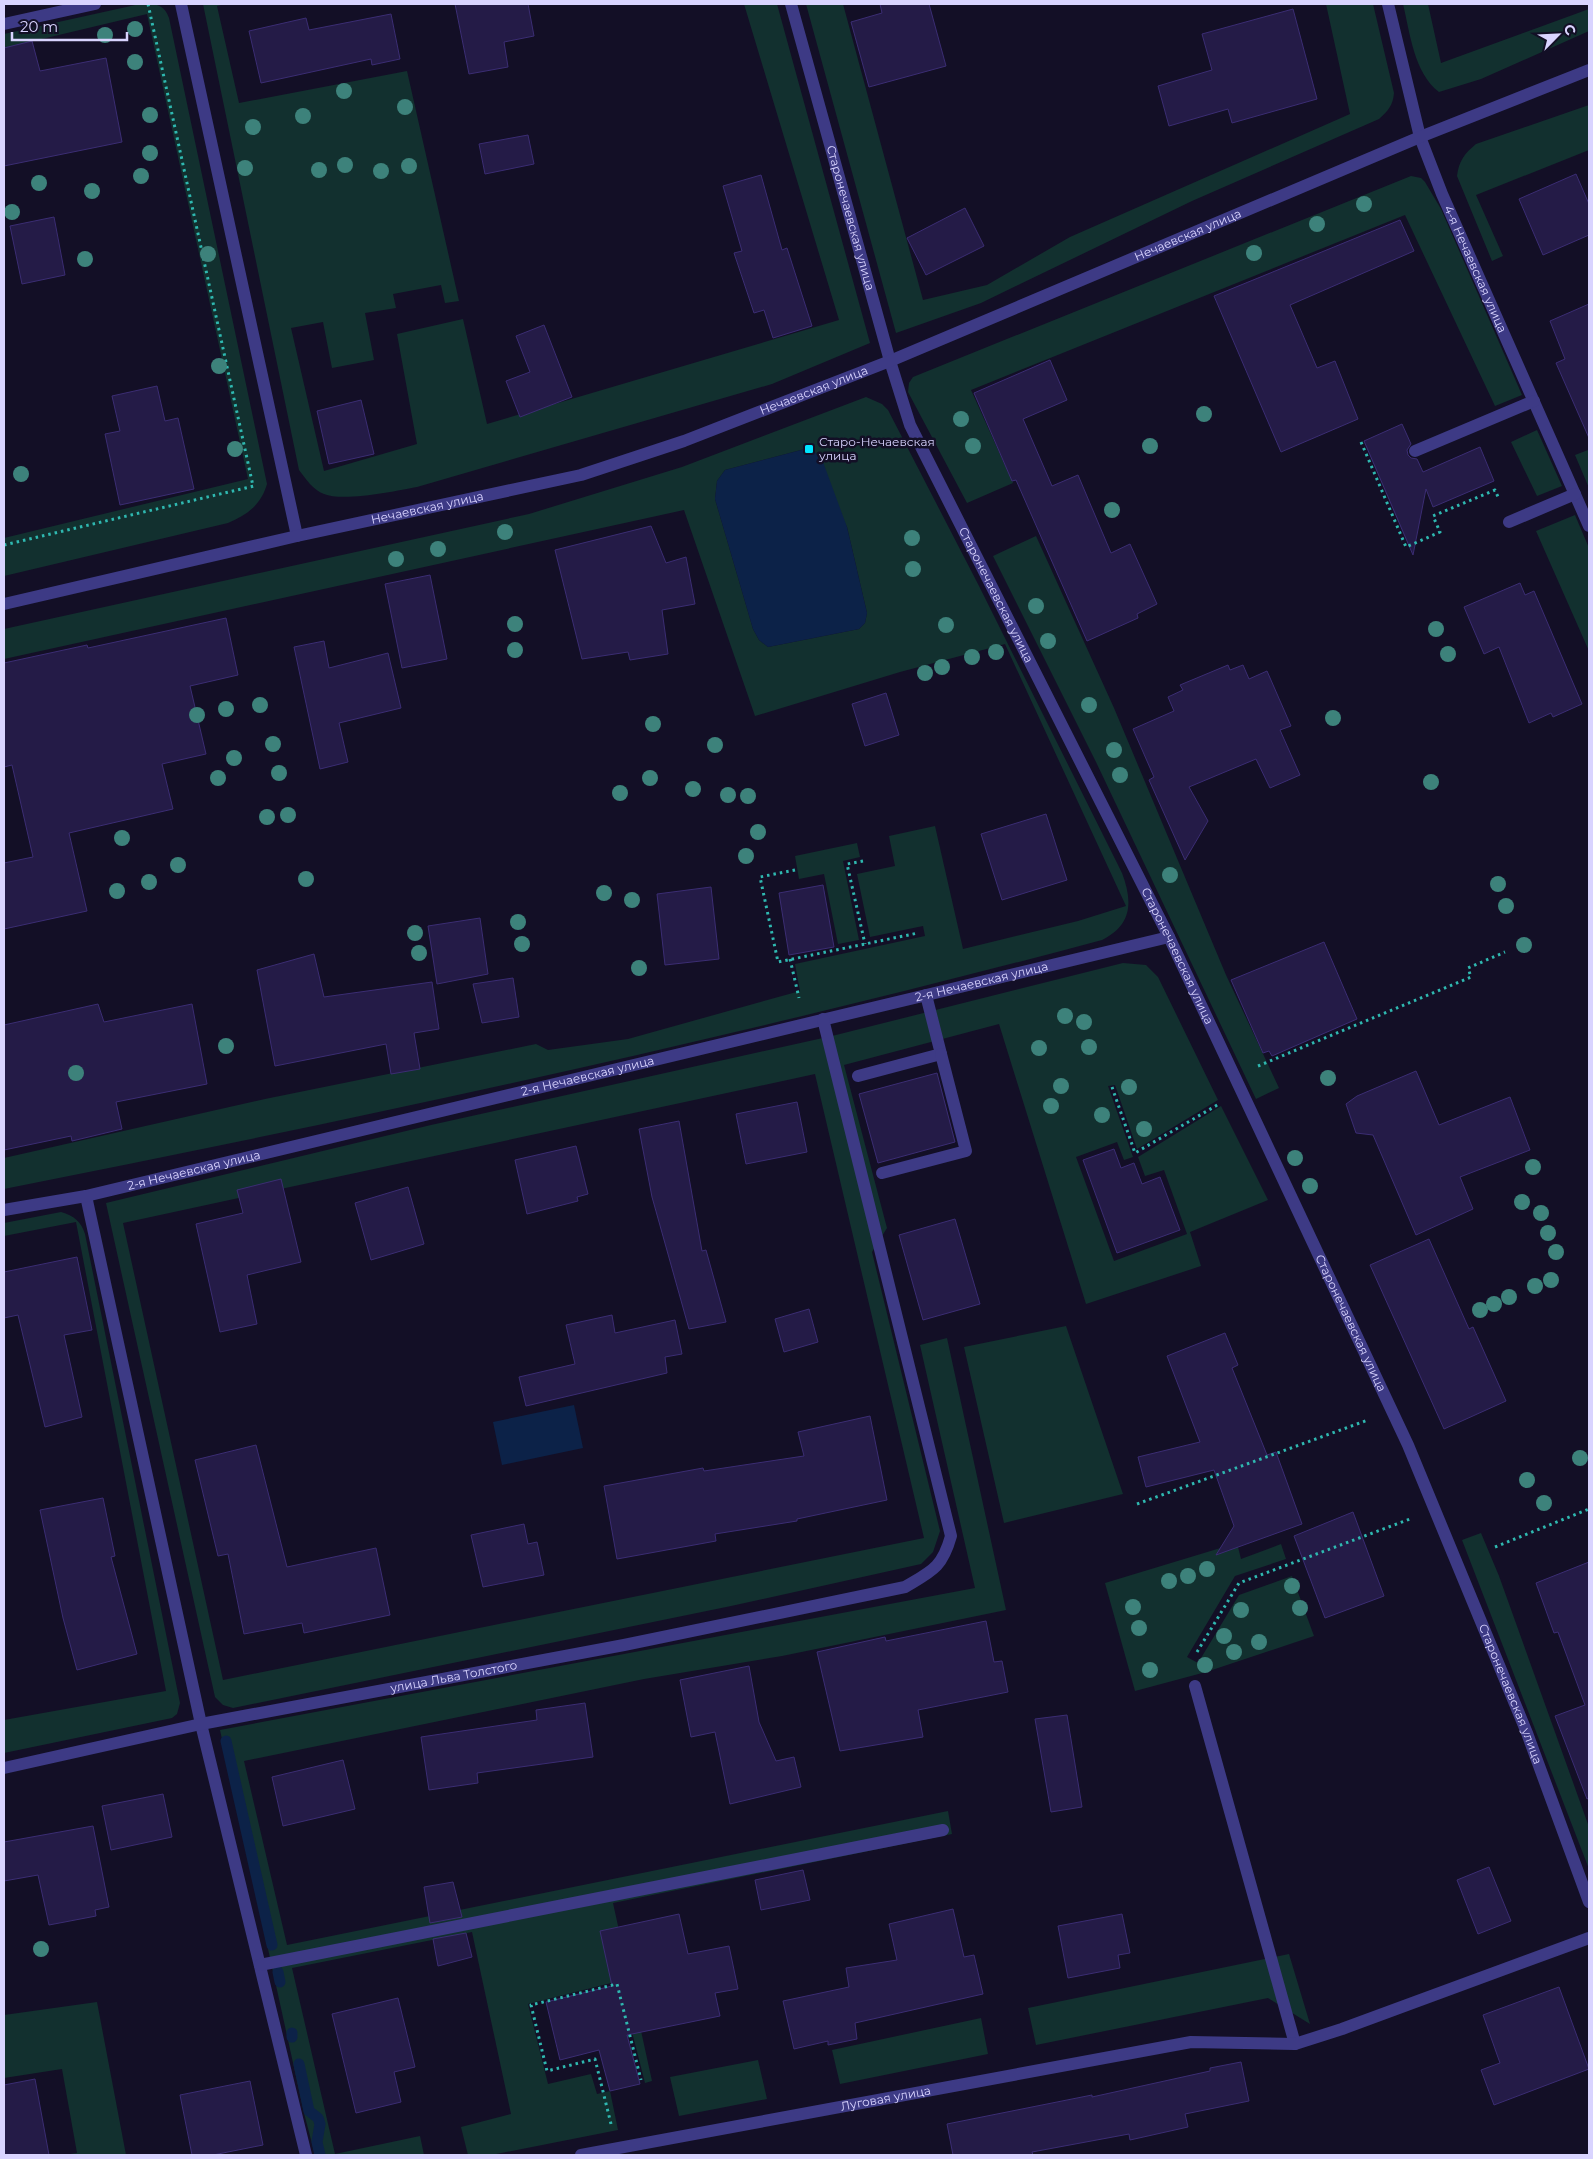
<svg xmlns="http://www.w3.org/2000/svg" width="1593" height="2159" viewBox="0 0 1593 2159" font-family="Montserrat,sans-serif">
<rect width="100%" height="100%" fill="#130f26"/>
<path fill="#12302f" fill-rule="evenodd" d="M140,4C153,3 164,3 169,18L267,484C261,505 247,515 228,523L4,576V538L248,479L147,14L4,48V34Z
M203,4H225L217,6L239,103L407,71L459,301L445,303L441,285L393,294L396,308L365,313L374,360L332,368L323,322L291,328L324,471L417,444L397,334L463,319L487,424L839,320L744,4H777L870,343L772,384L417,487C396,491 343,502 324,494C313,490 306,479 299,470Z
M806,4H843L923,300L987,285L1070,237L1350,114L1326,4H1373L1394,93C1393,105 1388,111 1379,119L1192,201L981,303L896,333Z
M1403,4H1428L1441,63L1589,9V31L1481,79L1439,92C1414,73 1410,33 1403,4Z
M1589,105V150L1476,195L1503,256L1492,261L1457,176C1459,161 1464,154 1476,144Z
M1411,176L1421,178L1425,182L1441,209L1522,395L1495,406L1405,215L971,390L1013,483L967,503L908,392L909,383L913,377Z
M866,397L882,404L888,410L979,586L1122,873C1133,902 1132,925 1102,940C739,1037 372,1116 4,1189V1158L265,1099L536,1044L548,1050L628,1039L800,991L795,964L925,936L923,926L870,937L857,874L895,866L889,836L935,826L963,949L1078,921L1126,906L1005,644L900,672L755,716L684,510L4,659V629L529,514L682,467ZM805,449L847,527L867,613L865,623L859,629L768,647L759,640L753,629L715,499L717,481L725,470Z
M1537,430L1562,486L1537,496L1511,442Z
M1588,450L1589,454V488L1575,455Z
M1575,515L1589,548V651L1536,531Z
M1036,536L1114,708L1226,975L1279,1088L1256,1099L1096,762L993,556Z
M857,843L860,857L843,861L859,940L838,944L824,874L799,879L795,856Z
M1123,963L1146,965L1158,977L1218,1100L1137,1149L1115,1085L1108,1086L1133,1157L1124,1160L1117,1142L1076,1157L1114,1261L1187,1234L1164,1170L1145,1176L1138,1157L1221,1106L1268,1200L1190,1232L1201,1266L1086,1304L999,1024L844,1065L887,1228L872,1252L940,1531L933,1552L921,1564L731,1606L233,1708L223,1705L215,1697L106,1203L431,1125L832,1036ZM815,1074L924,1538L223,1680L123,1223Z
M61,1212C74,1216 81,1221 85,1234L180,1703L177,1714L172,1718L4,1753V1720L166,1691L76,1222L4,1236V1223Z
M1066,1326L1123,1494L1004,1523L964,1347Z
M947,1338L1006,1610L782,1656L644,1679L244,1761L287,1945L948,1811L952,1834L613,1903L652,2081L645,2083L619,1981L528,2004L548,2084L591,2074L597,2094L610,2091L618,2130L491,2155H468L461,2127L511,2114L472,1932L292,1968L335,2154L420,2136L424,2155H315L304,2113L220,1730L975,1588L920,1345Z
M1481,1533L1499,1576L1589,1827V1869L1462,1540Z
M1237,1543L1241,1559L1281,1544L1286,1559L1235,1576L1187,1657L1198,1663L1239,1595L1292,1576L1314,1636L1206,1672L1135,1691L1105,1583Z
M1289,1954L1310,2024L1268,1998L1036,2045L1028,2008Z
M97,2002L126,2155H64L77,2153L62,2069L4,2078V2015Z
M981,2018L988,2054L840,2084L832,2050Z
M758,2060L767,2099L679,2116L670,2077Z"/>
<path fill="#0c2248" d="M805,449L815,452L823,462L847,527L867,613L865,623L859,629L768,647L759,640L753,629L715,499L717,481L725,470Z
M574,1405L583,1448L502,1465L493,1422Z"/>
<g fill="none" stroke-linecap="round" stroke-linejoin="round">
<path stroke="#0c2248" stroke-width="11" d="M226,1741L272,1945
M278,1972L280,1982
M292,2033V2037
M299,2064L309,2111L318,2118L320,2124L317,2142L320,2155"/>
</g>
<path fill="#241b47" stroke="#3b2d73" d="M455,4H528L534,36L504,42L508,67L469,74Z
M880,4H929L946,66L869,87L851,22L882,13Z
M1293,9L1317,99L1232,123L1228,109L1169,126L1158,86L1212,70L1202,34Z
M391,14L400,59L372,65L371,59L261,83L249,31L306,18L309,30Z
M32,41L40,71L106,58L122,142L4,166V48Z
M528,135L534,164L485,174L479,144Z
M1576,174L1589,204V235L1543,255L1519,199Z
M761,175L782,250L787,248L812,326L773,338L764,310L754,313L734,253L742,251L723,186Z
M965,208L984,246L926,275L907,238Z
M54,217L65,275L22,284L10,226Z
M1400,220L1414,251L1290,305L1317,368L1335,361L1358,419L1281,452L1214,296Z
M1589,304V438L1556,363L1565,359L1550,321Z
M544,325L572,397L520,417L506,381L530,372L516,336Z
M1050,360L1067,400L1023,419L1052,486L1078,475L1111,553L1130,544L1157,604L1137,614L1138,618L1087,641L1016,480L1012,481L974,393Z
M157,386L165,421L178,418L194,489L120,505L105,434L120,431L112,396Z
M361,400L374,454L329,464L317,411Z
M1402,424L1411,444L1407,450L1408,455L1411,458L1417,459L1423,472L1480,447L1494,481L1433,507L1426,489L1413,555L1364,441Z
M651,526L666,563L686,557L695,604L662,610L668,654L630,660L628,652L582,659L555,550Z
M430,575L447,659L402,668L385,584Z
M1520,583L1525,595L1534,591L1582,704L1553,717L1551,713L1529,723L1499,647L1484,654L1464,607Z
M226,618L238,675L190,686L206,754L162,764L173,809L69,833L87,911L4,929V863L33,857L12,765L4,767V663L87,645L88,648Z
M324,641L329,668L388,653L401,708L339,723L348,762L320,769L294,647Z
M1228,665L1230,670L1243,665L1249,679L1267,671L1291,726L1280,730L1300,775L1270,788L1256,759L1189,787L1208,821L1185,860L1149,780L1154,777L1133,729L1174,711L1168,697L1183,690L1180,685Z
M886,693L899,735L865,746L852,704Z
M1046,814L1067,880L1002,900L981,834Z
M823,885L834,947L789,955L779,893Z
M711,887L719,959L665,965L657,894Z
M480,918L488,974L437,984L428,926Z
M1324,942L1357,1019L1272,1056L1269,1051L1263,1053L1231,980Z
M314,954L324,997L432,982L439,1029L414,1033L420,1069L391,1074L386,1044L275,1066L257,970Z
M513,978L519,1017L482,1023L473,984Z
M98,1004L104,1022L192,1004L207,1084L116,1102L122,1129L72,1141L71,1136L4,1150V1025Z
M1416,1071L1439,1125L1510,1097L1530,1150L1460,1177L1473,1209L1416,1235L1373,1135L1356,1133L1346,1104L1357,1096Z
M937,1073L955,1142L878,1163L859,1094Z
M797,1102L807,1152L746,1164L736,1114Z
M679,1121L702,1251L706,1250L726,1322L689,1329L652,1197L639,1129Z
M576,1146L588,1194L577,1197L578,1201L527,1214L515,1160Z
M1114,1149L1121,1168L1134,1163L1142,1184L1160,1177L1180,1230L1117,1253L1083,1160Z
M281,1179L301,1262L247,1275L257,1324L220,1332L196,1224L243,1213L237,1190Z
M408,1187L424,1244L371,1260L355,1203Z
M955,1219L980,1304L923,1320L899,1235Z
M1429,1239L1469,1329L1473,1327L1506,1401L1444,1429L1370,1265Z
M77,1257L92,1330L64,1335L82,1417L45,1427L18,1315L4,1318V1272Z
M809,1309L818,1342L784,1352L775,1319Z
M612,1315L615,1333L675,1320L682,1354L665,1357L667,1373L526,1406L519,1377L575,1364L566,1325Z
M1225,1333L1238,1365L1232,1368L1267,1455L1276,1452L1302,1524L1216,1555L1234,1526L1214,1470L1146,1487L1138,1457L1200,1442L1167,1356Z
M870,1416L887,1500L797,1519V1521L715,1534L716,1541L617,1559L604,1486L703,1468L704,1471L804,1456L798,1432Z
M256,1445L287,1567L376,1548L390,1615L304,1633L302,1623L244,1634L228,1554L218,1556L195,1460Z
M103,1498L115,1556L111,1557L137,1654L77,1670L63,1618L40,1510Z
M1353,1512L1384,1596L1325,1618L1294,1536Z
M524,1524L528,1544L537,1542L544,1575L483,1587L471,1535Z
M1589,1562V1798L1587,1799L1555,1716L1585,1705L1558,1632L1554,1633L1536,1583Z
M986,1621L994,1662L1002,1661L1008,1692L918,1710L923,1737L840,1751L817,1652L885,1637L886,1641Z
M749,1666L759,1722L776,1761L794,1757L801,1787L730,1804L715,1732L691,1737L680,1680Z
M585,1703L593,1757L477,1773L478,1783L429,1790L421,1737L537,1720L536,1710Z
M1067,1715L1082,1807L1051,1812L1035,1719Z
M343,1760L355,1809L283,1826L272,1777Z
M163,1794L172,1837L111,1850L102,1806Z
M93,1826L109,1907L95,1910L96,1916L49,1925L38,1875L4,1881V1842Z
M1489,1867L1511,1921L1478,1934L1457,1880Z
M803,1870L810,1900L761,1910L755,1880Z
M453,1882L462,1917L430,1923L424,1887Z
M953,1909L964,1957L974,1955L983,1994L855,2023L857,2039L828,2045V2041L794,2049L783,2001L849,1987L846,1968L897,1960L889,1924Z
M679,1914L688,1954L729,1946L738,1989L715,1993L720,2016L627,2035L640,2084L610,2091L599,2050L560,2060L546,2002L612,1986L600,1931Z
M1122,1914L1130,1953L1118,1955L1120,1968L1068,1978L1058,1926Z
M466,1933L472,1957L438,1966L433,1939Z
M1559,1987L1589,2069L1494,2105L1481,2070L1500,2063L1483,2015Z
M398,1998L415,2067L394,2072L401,2102L356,2113L332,2014Z
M1241,2062L1249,2101L1185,2114L1188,2127L1130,2140L1129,2134L1032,2152L1033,2155H953L947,2124L1092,2095V2097L1210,2071V2068Z
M35,2079L49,2155H4V2085Z
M250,2081L263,2145L213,2155H192L180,2095Z"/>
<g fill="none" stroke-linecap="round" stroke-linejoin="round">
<path stroke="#2fb8b0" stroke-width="3" stroke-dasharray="2.5 4" stroke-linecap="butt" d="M148,4L253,486
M1361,442L1406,547L1440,532L1433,516L1495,490L1499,499
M4,545L254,486
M863,861L847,864L865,944
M795,870L760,877L778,962L918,933
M790,959L799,998
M1258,1066L1471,977L1468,968L1505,952
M1112,1087L1135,1153L1219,1104
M1137,1504L1368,1420
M1495,1547L1589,1509
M1197,1652L1239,1583L1410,1519
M611,2124L595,2059L547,2071L531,2005L617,1984L641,2080"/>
<g stroke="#3d3a85" stroke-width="12">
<path d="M181,4L297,536"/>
<path id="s1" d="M791,4L890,361L910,425L1169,937L1408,1445L1527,1733L1589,1902"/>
<path id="s2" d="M1388,4L1420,137L1442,194L1589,526"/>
<path d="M4,24L95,4"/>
<path d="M1415,451L1534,401"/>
<path d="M1509,522L1575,494"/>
<path id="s3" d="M4,604L297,536L581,475L684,441L890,361L1420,137L1589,70"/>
<path d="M858,1076L941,1054L926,995"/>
<path d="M882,1173L966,1151L941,1054"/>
<path d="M86,1196L201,1724L306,2155"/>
<path id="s4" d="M4,1210L86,1196L1169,937"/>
<path d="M1195,1686L1295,2044"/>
<path id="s5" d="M4,1768L201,1724L624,1645L905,1587C932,1571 942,1568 951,1536L823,1019"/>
<path d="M260,1965L943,1830"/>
<path id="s6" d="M581,2155L1191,2042L1295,2044L1342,2029L1589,1938"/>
</g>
</g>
<g fill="#3d827b">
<circle cx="135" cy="29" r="8"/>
<circle cx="105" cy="35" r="8"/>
<circle cx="135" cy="62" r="8"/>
<circle cx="344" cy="91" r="8"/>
<circle cx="405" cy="107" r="8"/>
<circle cx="150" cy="115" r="8"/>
<circle cx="303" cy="116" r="8"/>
<circle cx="253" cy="127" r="8"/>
<circle cx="150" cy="153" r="8"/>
<circle cx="345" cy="165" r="8"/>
<circle cx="409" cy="166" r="8"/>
<circle cx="245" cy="168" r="8"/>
<circle cx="319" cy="170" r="8"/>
<circle cx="381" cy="171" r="8"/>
<circle cx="141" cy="176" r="8"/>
<circle cx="39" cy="183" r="8"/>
<circle cx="92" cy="191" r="8"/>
<circle cx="1364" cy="204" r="8"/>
<circle cx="12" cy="212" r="8"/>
<circle cx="1317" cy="224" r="8"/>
<circle cx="1254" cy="253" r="8"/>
<circle cx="208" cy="254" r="8"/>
<circle cx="85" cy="259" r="8"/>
<circle cx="219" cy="366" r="8"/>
<circle cx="1204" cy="414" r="8"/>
<circle cx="961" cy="419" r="8"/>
<circle cx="973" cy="446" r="8"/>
<circle cx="1150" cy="446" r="8"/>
<circle cx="235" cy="449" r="8"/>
<circle cx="21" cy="474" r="8"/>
<circle cx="1112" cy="510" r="8"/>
<circle cx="505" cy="532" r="8"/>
<circle cx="912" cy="538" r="8"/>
<circle cx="438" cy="549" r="8"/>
<circle cx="396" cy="559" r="8"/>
<circle cx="913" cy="569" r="8"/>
<circle cx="1036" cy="606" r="8"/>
<circle cx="515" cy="624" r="8"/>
<circle cx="946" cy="625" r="8"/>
<circle cx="1436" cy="629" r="8"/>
<circle cx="1048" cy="641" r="8"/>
<circle cx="515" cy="650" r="8"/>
<circle cx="996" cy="652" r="8"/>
<circle cx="1448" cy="654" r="8"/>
<circle cx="972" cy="657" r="8"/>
<circle cx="942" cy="667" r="8"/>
<circle cx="925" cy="673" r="8"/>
<circle cx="260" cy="705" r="8"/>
<circle cx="1089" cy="705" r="8"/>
<circle cx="226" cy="709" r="8"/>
<circle cx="197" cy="715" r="8"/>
<circle cx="1333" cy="718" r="8"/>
<circle cx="653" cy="724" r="8"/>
<circle cx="273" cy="744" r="8"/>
<circle cx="715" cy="745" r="8"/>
<circle cx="1114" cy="750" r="8"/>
<circle cx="234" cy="758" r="8"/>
<circle cx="279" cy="773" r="8"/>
<circle cx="1120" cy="775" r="8"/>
<circle cx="218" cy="778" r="8"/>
<circle cx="650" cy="778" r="8"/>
<circle cx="1431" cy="782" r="8"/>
<circle cx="693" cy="789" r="8"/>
<circle cx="620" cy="793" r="8"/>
<circle cx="728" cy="795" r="8"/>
<circle cx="748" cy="796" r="8"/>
<circle cx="288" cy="815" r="8"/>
<circle cx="267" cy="817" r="8"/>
<circle cx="758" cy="832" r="8"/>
<circle cx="122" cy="838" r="8"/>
<circle cx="746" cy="856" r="8"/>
<circle cx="178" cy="865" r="8"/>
<circle cx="1170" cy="875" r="8"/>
<circle cx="306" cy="879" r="8"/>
<circle cx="149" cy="882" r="8"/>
<circle cx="1498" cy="884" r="8"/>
<circle cx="117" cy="891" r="8"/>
<circle cx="604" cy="893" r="8"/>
<circle cx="632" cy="900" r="8"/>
<circle cx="1506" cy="906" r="8"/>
<circle cx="518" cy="922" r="8"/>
<circle cx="415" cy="933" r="8"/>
<circle cx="522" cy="944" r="8"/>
<circle cx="1524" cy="945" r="8"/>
<circle cx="419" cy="953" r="8"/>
<circle cx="639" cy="968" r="8"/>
<circle cx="1065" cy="1016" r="8"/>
<circle cx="1084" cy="1022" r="8"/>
<circle cx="226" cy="1046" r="8"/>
<circle cx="1089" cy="1047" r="8"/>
<circle cx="1039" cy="1048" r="8"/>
<circle cx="76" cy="1073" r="8"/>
<circle cx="1328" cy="1078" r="8"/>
<circle cx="1061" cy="1086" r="8"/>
<circle cx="1129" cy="1087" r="8"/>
<circle cx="1051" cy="1106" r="8"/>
<circle cx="1102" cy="1115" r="8"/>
<circle cx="1144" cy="1129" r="8"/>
<circle cx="1295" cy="1158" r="8"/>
<circle cx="1533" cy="1167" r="8"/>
<circle cx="1310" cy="1186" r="8"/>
<circle cx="1522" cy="1202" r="8"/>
<circle cx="1541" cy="1213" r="8"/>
<circle cx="1548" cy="1233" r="8"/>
<circle cx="1556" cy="1252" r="8"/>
<circle cx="1551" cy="1280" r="8"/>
<circle cx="1535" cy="1286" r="8"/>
<circle cx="1509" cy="1297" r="8"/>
<circle cx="1494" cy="1304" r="8"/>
<circle cx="1480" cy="1310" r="8"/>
<circle cx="1580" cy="1458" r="8"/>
<circle cx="1527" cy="1480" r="8"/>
<circle cx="1544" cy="1503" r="8"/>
<circle cx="1207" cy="1569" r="8"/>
<circle cx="1188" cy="1576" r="8"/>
<circle cx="1169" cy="1581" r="8"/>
<circle cx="1292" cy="1586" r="8"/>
<circle cx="1133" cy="1607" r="8"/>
<circle cx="1300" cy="1608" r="8"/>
<circle cx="1241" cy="1610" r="8"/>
<circle cx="1139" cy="1628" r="8"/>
<circle cx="1224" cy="1636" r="8"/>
<circle cx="1259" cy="1642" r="8"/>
<circle cx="1234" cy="1652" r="8"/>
<circle cx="1205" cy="1665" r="8"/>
<circle cx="1150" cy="1670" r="8"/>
<circle cx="41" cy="1949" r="8"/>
</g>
<rect fill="#00e5ff" stroke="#130f26" stroke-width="2" x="804" y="444" width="10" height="10" rx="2.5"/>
<g text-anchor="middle" stroke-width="5" stroke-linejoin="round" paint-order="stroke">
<g font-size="12" fill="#d9d4ff" stroke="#130f26">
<text dy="4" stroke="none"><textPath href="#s1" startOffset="222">Старонечаевская улица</textPath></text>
<text dy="4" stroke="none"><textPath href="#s3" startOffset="1244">Нечаевская улица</textPath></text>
<text dy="4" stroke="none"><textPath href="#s2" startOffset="280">4-я Нечаевская улица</textPath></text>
<text dy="4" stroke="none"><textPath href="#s3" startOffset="839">Нечаевская улица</textPath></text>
<text dy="4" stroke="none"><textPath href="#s3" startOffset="434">Нечаевская улица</textPath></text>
<text dy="4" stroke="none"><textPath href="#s1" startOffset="628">Старонечаевская улица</textPath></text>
<text dy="4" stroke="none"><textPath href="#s1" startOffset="1032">Старонечаевская улица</textPath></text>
<text dy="4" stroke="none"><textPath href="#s4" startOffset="1004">2-я Нечаевская улица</textPath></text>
<text dy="4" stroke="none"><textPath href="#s4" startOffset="599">2-я Нечаевская улица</textPath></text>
<text dy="4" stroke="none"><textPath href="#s4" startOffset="194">2-я Нечаевская улица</textPath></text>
<text dy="4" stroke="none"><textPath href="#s1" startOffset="1438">Старонечаевская улица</textPath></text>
<text dy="4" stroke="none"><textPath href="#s5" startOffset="459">улица Льва Толстого</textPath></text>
<text dy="4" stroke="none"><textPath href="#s1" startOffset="1842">Старонечаевская улица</textPath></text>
<text dy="4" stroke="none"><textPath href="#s6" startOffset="310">Луговая улица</textPath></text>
</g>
<g font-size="12" fill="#d9d4ff" stroke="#130f26" text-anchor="start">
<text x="819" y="446">Старо-Нечаевская<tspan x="819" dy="14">улица</tspan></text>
</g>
</g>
<rect width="1593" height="2159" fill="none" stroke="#d9d4ff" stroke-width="10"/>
<g transform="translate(1558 35) rotate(66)" stroke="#130f26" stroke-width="4" paint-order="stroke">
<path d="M0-4L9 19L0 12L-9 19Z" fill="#d9d4ff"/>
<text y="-8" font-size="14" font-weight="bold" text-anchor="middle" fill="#d9d4ff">С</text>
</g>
<path d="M12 32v8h115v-8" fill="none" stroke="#d9d4ff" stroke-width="2.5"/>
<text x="20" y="32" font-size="15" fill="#d9d4ff" stroke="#130f26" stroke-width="4" paint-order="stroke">20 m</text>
</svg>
